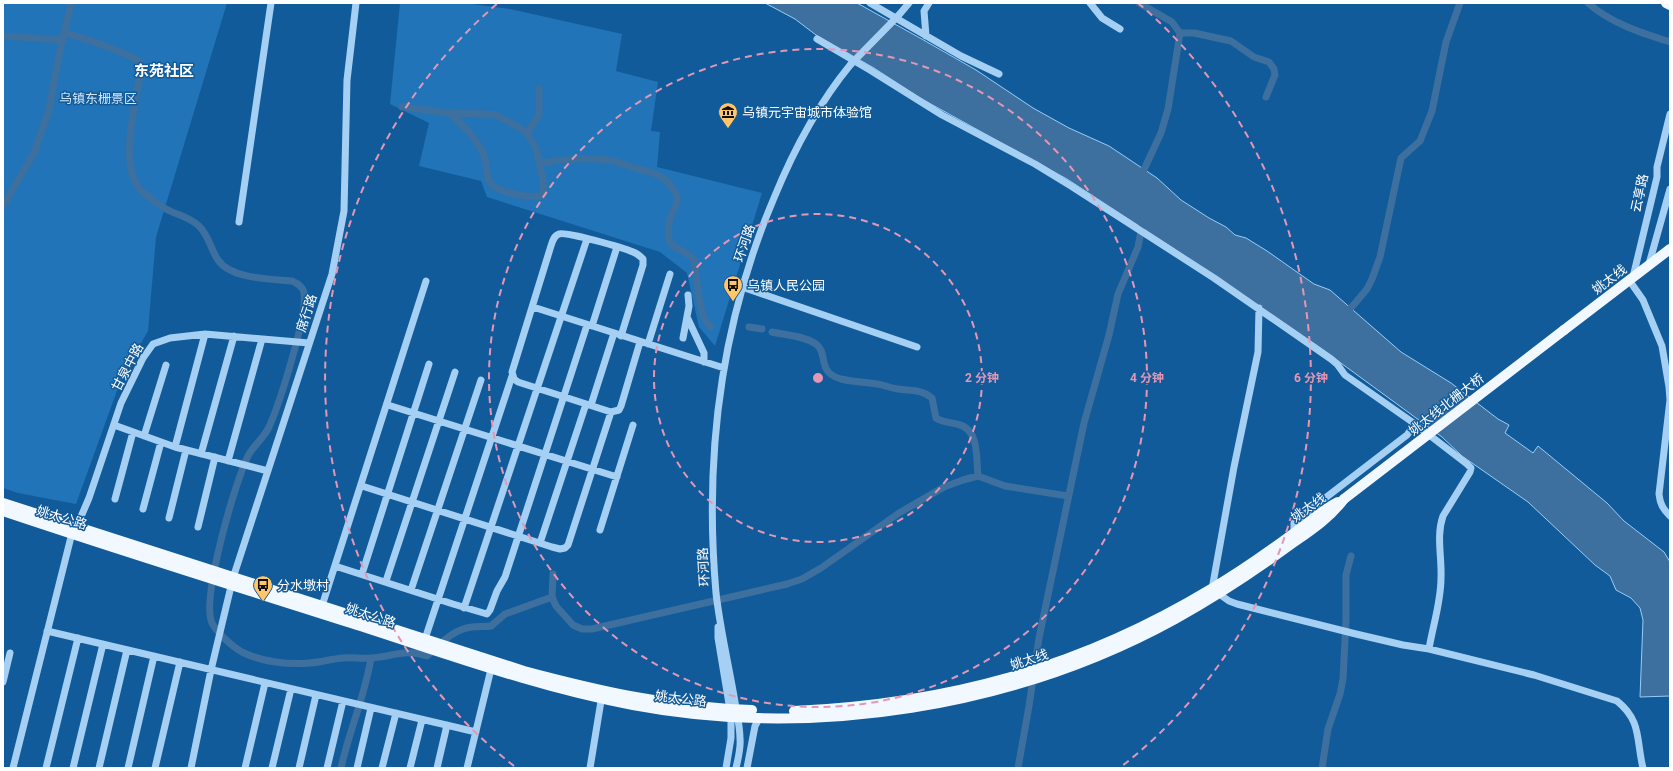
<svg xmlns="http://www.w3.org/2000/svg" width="1673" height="771" viewBox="0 0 1673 771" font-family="Roboto,'Noto Sans SC',sans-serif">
<rect width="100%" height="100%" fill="#125b9a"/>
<path fill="#2174b7" d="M3,3H227L156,237L148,331L123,374L76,504L18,493L3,488Z
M400,3H464L510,9L622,34L616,71L658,82L651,131L660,132L657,167L762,193L715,346L699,327L687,273L660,252L487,197L481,181L419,166L429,123L390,104Z"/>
<path fill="#3d709e" stroke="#97cdf7" d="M765,3H857L920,38L976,70L1033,108L1069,128L1109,146L1157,178L1181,200L1209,218L1226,227L1235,235L1246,238L1267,251L1314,284L1330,290L1401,352L1451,383L1498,419L1509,425L1505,433L1533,453L1538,446L1607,503L1624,521L1664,552L1670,562V696L1640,697L1643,620L1640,608L1631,598L1616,590L1610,576L1595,565L1528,502L1462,456L1442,437L1319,347L1176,250L1067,179L920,98L874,68L816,35L795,19Z"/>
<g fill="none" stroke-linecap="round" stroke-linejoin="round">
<path stroke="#3d709e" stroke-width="7" d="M1139,3L1172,22L1180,33L1168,109L1161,133L1141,176
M1588,3C1610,23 1642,33 1670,42
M64,33C81,37 126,52 140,62L141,69C137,101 115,171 145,194C151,198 157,204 164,208C176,215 188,216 199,226C209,236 210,248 218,260C231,279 270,279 292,281C297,283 303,287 304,293C308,314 279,405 269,427C264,438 253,446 248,456C235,482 201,599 212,623C217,633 233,647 242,652C262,662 289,665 310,663C321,662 332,659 343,658C352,657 362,659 371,658C393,657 403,648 427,656C440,644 453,629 472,627C478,626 485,627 491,626L505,614L552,597
M1180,33H1194L1231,41L1254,57L1269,62L1274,69L1275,75L1266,97
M3,36L63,40
M402,107L449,113L487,114L496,115L520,128L527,133L536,148L543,180L544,194C534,200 500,193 491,184C485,178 488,167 485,158C478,139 464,126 449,113
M527,133L539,115V89
M539,163C563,160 589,156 613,161C622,163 630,167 639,169C653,173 664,174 672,188C674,190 676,193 677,196C679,204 672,211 670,219C667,227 668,235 670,243C678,250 688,252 694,260C698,277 697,317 711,327
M3,206L34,153L49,110L59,55L71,3
M1345,315L1367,289L1372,279L1380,257L1401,158L1420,141L1432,111L1446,42L1460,3
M749,327L762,329
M772,332C786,335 804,336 816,344C829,354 816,372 841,379C853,382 865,382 877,384C884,385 891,388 898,389C910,391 922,389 932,398L936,418C944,423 949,422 957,424C980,429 976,458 978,476
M553,574L552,597L556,606L573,625L582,629H592L787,584L802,579L821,568L899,513L944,487L963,480L978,476L1005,486L1068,496
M341,768C349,731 365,696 371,658
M1018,768L1029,706L1039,638L1084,423L1109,335L1118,294L1138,247L1142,226
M1322,768L1328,729L1340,694L1343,679L1346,620V575L1351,556"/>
<path stroke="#a5d0f4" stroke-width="7" d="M870,3L961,56L999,74
M1090,3L1102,18L1120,29
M898,16L909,3
M926,36L924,11L929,3
M817,39L870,70L942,115L1035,164L1071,186L1214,278L1331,359L1337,364L1345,375L1415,424L1467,464L1471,468L1470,472L1443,516C1436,536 1442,557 1441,578C1441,602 1433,625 1429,649
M239,222L271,3
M1649,264L1670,189
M1633,277L1657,177V167L1670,114
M1629,280L1643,300L1662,346L1669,387L1670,400L1659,494C1660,504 1663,509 1670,516
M742,287L917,347
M533,307L724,368
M1259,308L1258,352L1234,467L1212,589L1229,601L1237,604L1356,634L1403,645L1429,649L1534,675L1617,701C1642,721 1636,740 1643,768
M688,319L704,353V362
M592,326L617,247
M621,336L643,265V259C640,256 637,253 633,252C624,248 565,231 559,234C553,236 552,243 550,249L512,372L514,379L518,382L611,412L619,410L621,406L640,342
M683,338L689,306L688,295
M648,344L670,274
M388,405L617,477
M591,405L614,333
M114,425L175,447L268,471
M144,436L166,365
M175,447L205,334
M201,454L234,336
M228,461L262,339
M362,486L552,547L560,549L565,548L568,545L611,412
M115,499L133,432
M143,509L161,442
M169,518L186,450
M198,527L215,457
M600,530L633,425
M1294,534V523L1298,519L1407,435L1415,424
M540,543L586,404
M335,566L453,604L487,614L490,610L497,591L505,577L587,325
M362,574L429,364
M386,581L455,372
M411,590L481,380
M464,608L587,239
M321,609L426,281
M718,627V638L731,716V738L726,768
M47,631L476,732
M424,642L512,376
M3,682L10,653
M13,768L72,533L77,526L89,498L121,403L143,358L153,344L170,338L205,334L309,343
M46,768L78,638
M73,768L103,644
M99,768L127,650
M128,768L154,656
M155,768L180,662
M191,768L211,670L233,578L332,274L344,211L347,80L356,3
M245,768L265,683
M272,768L291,689
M299,768L316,695
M327,768L343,701
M357,768L371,708
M382,768L396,713
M410,768L422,720
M437,768L447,725
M467,768L492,665
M590,768L602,695
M736,768C738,759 741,748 740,739C740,727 737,714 735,702C729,666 720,629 716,593C704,456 720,325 774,198C794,149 818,104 851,64
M747,768L755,726L760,717"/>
<path stroke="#f2f8ff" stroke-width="10" d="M1666,3L1670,5
M1564,330L1670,249
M3,503L524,671C599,691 674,708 752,710
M3,511C119,550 235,586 351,623C445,653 537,687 633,705C813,739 1015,707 1175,619C1215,597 1253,572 1290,545C1310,531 1329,519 1344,499
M794,711C947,704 1080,668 1211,589C1240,572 1267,553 1294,533C1309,522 1322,510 1338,502"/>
<path stroke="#a5d0f4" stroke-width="7" d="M851,64L898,16"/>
<path stroke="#f2f8ff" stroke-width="10" d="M1344,499L1564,330"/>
</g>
<g fill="none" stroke="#e497b5" stroke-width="2" stroke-dasharray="7 5">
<circle cx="818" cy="378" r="164"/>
<circle cx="818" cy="378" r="329"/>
<path d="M514 766A493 493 0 0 1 498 3M1138 3A493 493 0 0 1 1122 766"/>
</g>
<defs>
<symbol id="museum-pin" viewBox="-11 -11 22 30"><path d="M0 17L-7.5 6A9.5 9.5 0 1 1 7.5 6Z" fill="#ffc568" stroke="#125b9a"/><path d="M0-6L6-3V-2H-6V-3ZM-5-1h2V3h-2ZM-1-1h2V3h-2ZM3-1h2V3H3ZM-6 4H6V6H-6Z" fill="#111"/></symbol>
<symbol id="bus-pin" viewBox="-11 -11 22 30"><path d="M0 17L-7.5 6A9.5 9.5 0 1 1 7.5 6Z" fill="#ffc568" stroke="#125b9a"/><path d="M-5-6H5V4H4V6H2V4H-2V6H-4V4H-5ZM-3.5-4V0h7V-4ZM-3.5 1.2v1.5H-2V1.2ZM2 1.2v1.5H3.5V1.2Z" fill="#111"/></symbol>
</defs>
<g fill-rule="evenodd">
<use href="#museum-pin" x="717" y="101" width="22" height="30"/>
<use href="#bus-pin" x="722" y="274" width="22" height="30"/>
<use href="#bus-pin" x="252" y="574" width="22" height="30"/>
</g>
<g text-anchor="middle" stroke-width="3" stroke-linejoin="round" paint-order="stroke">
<g font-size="13" fill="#cee8fd" stroke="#125b9a">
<text x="98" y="103">乌镇东栅景区</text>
</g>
<g font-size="13" fill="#fff" stroke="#125b9a" text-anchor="start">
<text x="742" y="117">乌镇元宇宙城市体验馆</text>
<text x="747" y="290">乌镇人民公园</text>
<text x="277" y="590">分水墩村</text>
</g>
<g font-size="13" fill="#fff" stroke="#125b9a">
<text transform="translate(1639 193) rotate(-78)" y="5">云享路</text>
<text transform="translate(744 243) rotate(-71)" y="5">环河路</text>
<text transform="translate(1609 279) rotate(-37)" y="5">姚太线</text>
<text transform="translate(306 313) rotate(-72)" y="5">席行路</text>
<text transform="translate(127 367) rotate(-62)" y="5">甘泉中路</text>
<text transform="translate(1446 404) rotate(-38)" y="5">姚太线北栅大桥</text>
<text transform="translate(1308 507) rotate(-36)" y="5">姚太线</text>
<text transform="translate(62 517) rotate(17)" y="5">姚太公路</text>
<text transform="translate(703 567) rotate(-93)" y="5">环河路</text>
<text transform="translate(371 615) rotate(18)" y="5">姚太公路</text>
<text transform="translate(1029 659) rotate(-18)" y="5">姚太线</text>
<text transform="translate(681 698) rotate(7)" y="5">姚太公路</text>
</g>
<g font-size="15" font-weight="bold" fill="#fff" stroke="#125b9a">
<text x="164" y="76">东苑社区</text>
</g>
</g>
<circle cx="818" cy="378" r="6" fill="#e497b5" stroke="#125b9a" stroke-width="2"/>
<g font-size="12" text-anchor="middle" font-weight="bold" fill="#e497b5" stroke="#125b9a" stroke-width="3" stroke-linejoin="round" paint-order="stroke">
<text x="982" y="382">2 分钟</text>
<text x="1147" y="382">4 分钟</text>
<text x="1311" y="382">6 分钟</text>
</g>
<rect width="1673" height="771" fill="none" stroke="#ffffff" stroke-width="8"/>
</svg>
